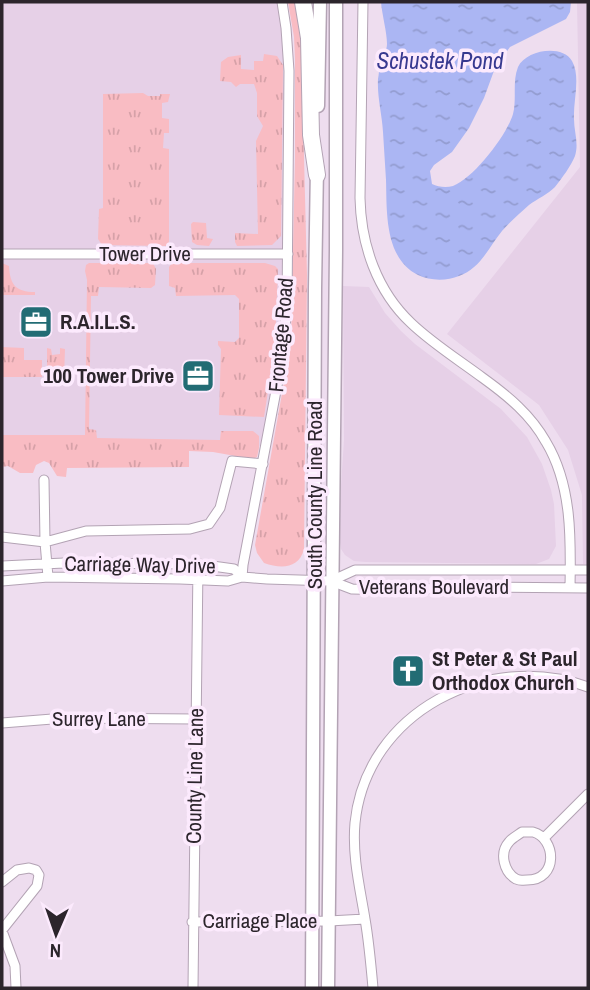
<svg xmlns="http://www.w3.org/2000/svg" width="590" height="990" viewBox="0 0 590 990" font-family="'Archivo Narrow',sans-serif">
<defs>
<pattern id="grass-tufts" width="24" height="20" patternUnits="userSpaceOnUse" patternTransform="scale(1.75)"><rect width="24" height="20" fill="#f9bcc3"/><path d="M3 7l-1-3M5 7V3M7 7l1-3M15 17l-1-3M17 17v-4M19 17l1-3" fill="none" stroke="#d6a1a8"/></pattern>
<pattern id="water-ripples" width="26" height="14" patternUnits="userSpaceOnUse" patternTransform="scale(1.75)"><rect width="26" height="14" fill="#abb6f3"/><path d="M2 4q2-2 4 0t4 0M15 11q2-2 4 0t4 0" fill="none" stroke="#939cd0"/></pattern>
</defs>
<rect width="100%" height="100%" fill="#eeddef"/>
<path fill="#e6d0e7" d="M2,2H278L283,40L284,93L283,232L280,332L271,396L261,446L222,448L2,446Z
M577,2H588V564H583L582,495L568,450L539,405L447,334L580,167Z
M343,286L369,287L385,313L401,331L415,344L501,409L527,437L542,464L551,490L554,504L556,546L549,559L536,564L366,562L354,561L345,555L341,549L338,530L344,440Z"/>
<path fill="url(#grass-tufts)" d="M288,2H296L301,38L307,275L304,549C299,569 281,569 264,563L257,553L255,545L291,343L295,158V59L294,37Z
M264,54L277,56L283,65L281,236L272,245L237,246L235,242V233L258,234L256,141L263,126L257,116V93L254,84H240L236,87L231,82L220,81L221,62L228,57L241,55V69L254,70V61H263Z
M143,93L148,96H160V94H170L168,102L162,103V118L169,119V133H164L163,148L169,149V242L166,246L102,245L98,239L99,209L103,208V94Z
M193,222L206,223L207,238L213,239L209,246L197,245L192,242L191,224Z
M2,263L9,266C10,285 16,292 35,292V295H2Z
M89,263H153L156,269L155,285L151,288L99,287L98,296H91L89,429L96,430L97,438L220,440L221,431H253L259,436V448L257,457L252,459L213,452L189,451V467L67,468L66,477L57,476L49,463L44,461L36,465L33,473H20L8,466L2,467V435H85L87,280L85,271L86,265Z
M172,263H265L275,266L278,269L275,346L264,417L219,415L221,349L218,345V341L235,342L239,338V299L235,295L176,296L175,288L169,286V267Z
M2,347L24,348V360H42V377H2Z
M47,348L51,349L52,355L60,354V348L65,349L64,378L48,377L47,376Z"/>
<path fill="url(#water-ripples)" d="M381,2H571L570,12L566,19L510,47L495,68L484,98L469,128L452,152L434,165L430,171L432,184C438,187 446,188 453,186C474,178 507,135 513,114C517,99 512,82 518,67C526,50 562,44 572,61C581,77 573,101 574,119C574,132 579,143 575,156C571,166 562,178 555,187C548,194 537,199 529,205C520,213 510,222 502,231C489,247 480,269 459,276C447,281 430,281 418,275C384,258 387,211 386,180C385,164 384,148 383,132C382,114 377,97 378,79C379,74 379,69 380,64C382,57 387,51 387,44C387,32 382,15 381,2Z"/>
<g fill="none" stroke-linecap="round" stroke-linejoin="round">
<defs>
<path id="minor" d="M363,2L360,198C361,245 377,291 411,323C433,344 459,360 483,378C508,396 531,415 546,442C572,485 571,539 570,588
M2,254H288
M2,537L45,542L44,480
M2,566L64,563L198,564L234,569L242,577
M48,577L45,542L86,531L190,529L209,524L220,508L232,461L263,464
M242,577L243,565L279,375L287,309L289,71L286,28L282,2
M2,581L48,577L180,579L228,581L242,577L267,579L331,581L352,589L392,590L479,587L588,588
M331,581L355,570H588
M2,723L65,718L196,719
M522,832C526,832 530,832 533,832C556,838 559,880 527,880C521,880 521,881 516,879C504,872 499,853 509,842C512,838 518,835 522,832Z
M544,838L588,794
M2,882L17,870L29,868L36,870L39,875L37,886L2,930
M192,922L329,921L365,919
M2,931L15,966L16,988
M193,988L198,564
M373,988C371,965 369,942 365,919C360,888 352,856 355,823C366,712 488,650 588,687"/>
<path id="secondary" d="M318,106L320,2
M312,988L315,289L317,167
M328,988L336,250V2"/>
<path id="motorway" d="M303,2L309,38L311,135L317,175"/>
</defs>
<use href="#minor" stroke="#b3a3b4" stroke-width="11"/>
<use href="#secondary" stroke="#b3a3b4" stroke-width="15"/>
<use href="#motorway" stroke="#b3a3b4" stroke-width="18"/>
<use href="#minor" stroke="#fff" stroke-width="9"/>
<use href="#secondary" stroke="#fff" stroke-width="12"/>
<use href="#motorway" stroke="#fff" stroke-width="16"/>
</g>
<defs>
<symbol id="office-square" viewBox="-11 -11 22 22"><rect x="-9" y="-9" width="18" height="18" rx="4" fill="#226c74" stroke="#fceafd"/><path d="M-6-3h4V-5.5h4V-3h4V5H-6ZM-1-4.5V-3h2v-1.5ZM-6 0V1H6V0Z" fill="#fff"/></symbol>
<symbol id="church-square" viewBox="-11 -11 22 22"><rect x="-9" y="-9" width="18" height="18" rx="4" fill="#226c74" stroke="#fceafd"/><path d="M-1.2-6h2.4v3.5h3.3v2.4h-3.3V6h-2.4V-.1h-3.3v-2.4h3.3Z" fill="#fff"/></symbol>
</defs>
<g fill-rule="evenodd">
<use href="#office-square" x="17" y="303" width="38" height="38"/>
<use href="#office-square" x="179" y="357" width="38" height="38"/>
<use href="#church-square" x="389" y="652" width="38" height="38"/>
</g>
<g text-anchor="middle" stroke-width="7" stroke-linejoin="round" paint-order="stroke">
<g font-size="21" fill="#2c252c" stroke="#fceafd">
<text x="145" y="261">Tower Drive</text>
<text transform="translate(281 335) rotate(-85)" y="7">Frontage Road</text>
<text transform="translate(315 495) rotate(-90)" y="7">South County Line Road</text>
<text transform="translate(140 565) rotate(1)" y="7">Carriage Way Drive</text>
<text x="434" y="594">Veterans Boulevard</text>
<text x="99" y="726">Surrey Lane</text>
<text transform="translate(195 776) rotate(-89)" y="7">County Line Lane</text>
<text x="260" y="928">Carriage Place</text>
</g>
<g font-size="21" font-weight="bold" fill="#2c252c" stroke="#fceafd" text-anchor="start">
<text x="60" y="329">R.A.I.L.S.</text>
<text x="174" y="383" text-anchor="end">100 Tower Drive</text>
<text x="432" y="666">St Peter &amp; St Paul<tspan x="432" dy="24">Orthodox Church</tspan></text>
</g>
<g font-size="23" font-style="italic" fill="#373990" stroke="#fceafd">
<text x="440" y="69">Schustek Pond</text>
</g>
</g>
<rect width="590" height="990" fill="none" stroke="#2c252c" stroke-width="7"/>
<g transform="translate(56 934) rotate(182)" stroke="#fceafd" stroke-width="5" paint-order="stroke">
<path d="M0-5L12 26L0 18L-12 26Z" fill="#2c252c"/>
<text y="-10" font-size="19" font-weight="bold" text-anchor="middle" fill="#2c252c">N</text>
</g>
</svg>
